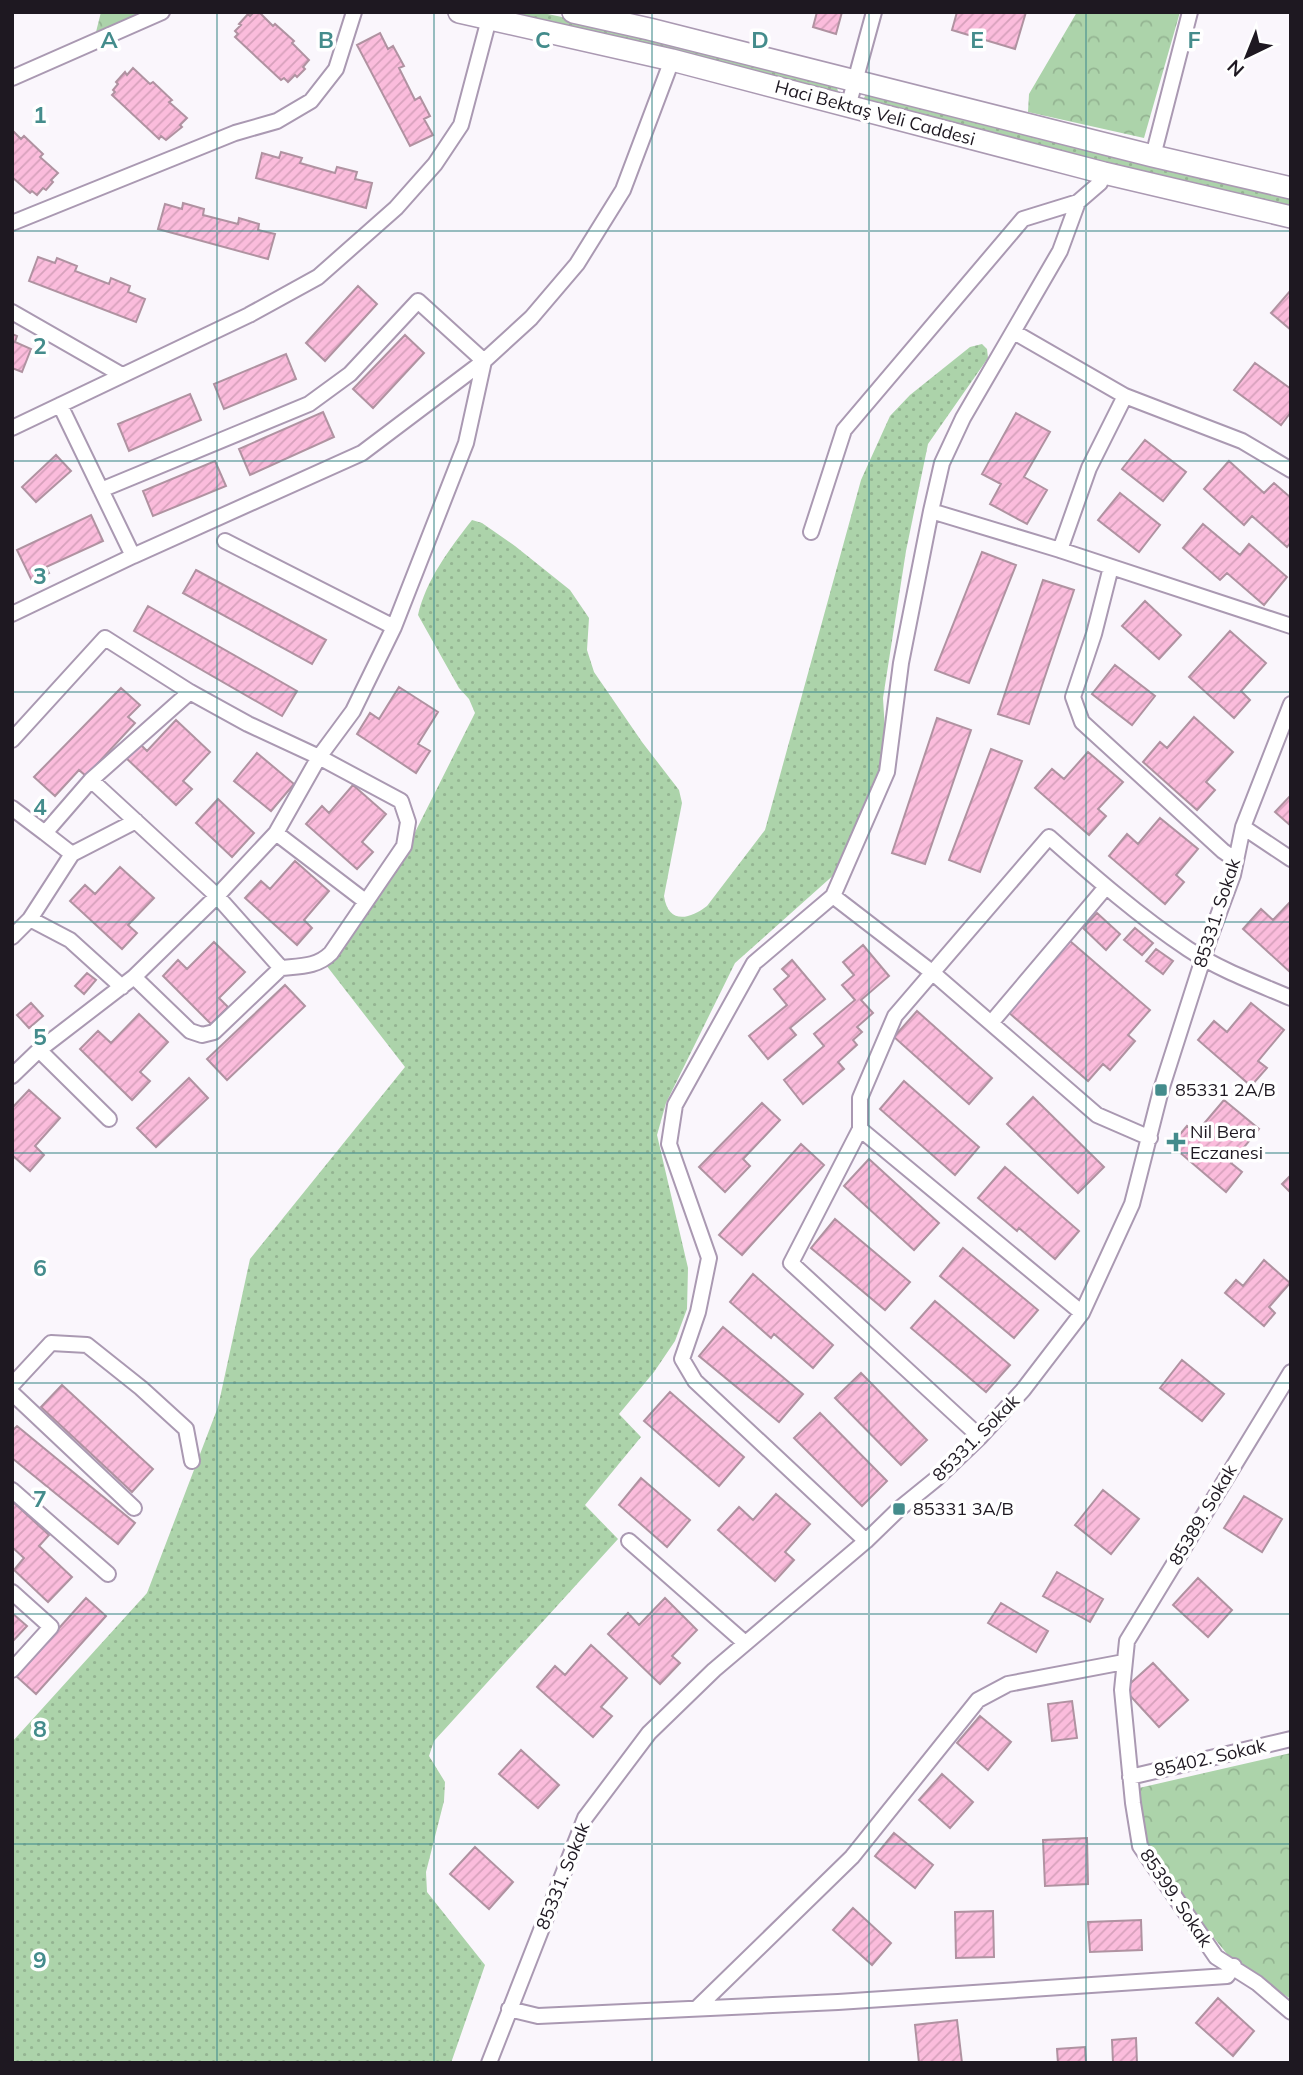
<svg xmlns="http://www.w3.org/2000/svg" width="1303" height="2075" viewBox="0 0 1303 2075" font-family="Mulish,sans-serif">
<defs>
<pattern id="grass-dots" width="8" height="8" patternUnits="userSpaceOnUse" patternTransform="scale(1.75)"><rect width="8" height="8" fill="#acd3aa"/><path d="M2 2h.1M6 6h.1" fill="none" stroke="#94b492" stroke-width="1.8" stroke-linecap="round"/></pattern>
<pattern id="park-crowns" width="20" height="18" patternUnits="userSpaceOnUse" patternTransform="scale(1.75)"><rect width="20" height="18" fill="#acd3aa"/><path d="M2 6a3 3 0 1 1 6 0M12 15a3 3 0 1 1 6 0" fill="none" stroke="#94b492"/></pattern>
<pattern id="building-hatch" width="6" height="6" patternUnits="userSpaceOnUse" patternTransform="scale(1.75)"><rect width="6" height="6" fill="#fbbcdc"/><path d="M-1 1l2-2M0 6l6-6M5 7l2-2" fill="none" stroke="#d7a1bc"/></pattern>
</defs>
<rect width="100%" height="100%" fill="#faf6fc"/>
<path fill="url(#grass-dots)" d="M504,12H538L648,35L837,88L838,91L834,94L647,43Z
M866,94L1147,165L1291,198V206L1146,172L865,101L864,98Z
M982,344L987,349L988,358L928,444L906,551L883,698L887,764L837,872L735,963L666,1103L657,1135L688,1268L687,1309L675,1341L654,1372L619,1414L641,1437L585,1505L618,1539L434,1741L429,1756L445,1782L444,1801L426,1872L427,1892L485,1965L451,2063H12V1742L147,1593L218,1407L250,1259L405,1067L326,965L393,876L475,713L469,699L459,688L418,615C426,580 450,548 472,520L482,523L515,546L570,590L589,618L587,650L594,672L642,742L679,790L682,803L664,896C668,924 689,920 707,906L765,830L861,480L890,416L910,395L970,347Z"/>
<path fill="url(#park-crowns)" d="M101,12H143L96,32Z
M1077,12H1180L1144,138L1028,112L1029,94Z
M1291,1753V1999L1237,1966L1185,1903L1143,1841L1139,1788Z"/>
<path fill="url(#building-hatch)" stroke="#b092a1" stroke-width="2" d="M254,12H259L273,26L275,24L294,41L292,43L309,60L303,67L305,69L297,77L295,75L288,82L284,78L281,80L235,37L238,34L235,31L241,25L239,24L248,14L250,16Z
M817,12H842L836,34L813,27Z
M957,12H1026L1015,49L952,30Z
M380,33L388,49L393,46L404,66L399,68L415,100L420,97L430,116L424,119L433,135L410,146L357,45Z
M133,68L150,84L153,82L172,100L169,102L187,118L180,125L182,127L166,140L161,136L159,139L112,95L115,92L113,90L118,84L116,82L125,72L127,75Z
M12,130L21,139L24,136L43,154L40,157L58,173L51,180L53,182L46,190L43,188L37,195L32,191L30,193L12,177Z
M281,152L302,158L300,163L335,173L337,167L357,172L355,179L372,183L366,208L256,178L262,153L279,158Z
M183,203L204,209L203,215L238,224L239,218L259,224L258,230L275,234L268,259L158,229L165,204L182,209Z
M38,257L55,263L57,258L77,266L75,271L109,284L111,278L130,286L128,292L145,299L136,322L29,281Z
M358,286L377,304L325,361L306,343Z
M1291,290V330L1271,313Z
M12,334L17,336L15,342L31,349L22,372L12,368Z
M405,335L424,353L373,408L353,389Z
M286,354L296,379L224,409L214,384Z
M1255,363L1291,389V412L1281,425L1234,390Z
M190,394L201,420L129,451L118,424Z
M323,412L334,437L250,475L239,449Z
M1016,413L1050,432L1024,477L1047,490L1027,524L990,504L1001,484L982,474Z
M1145,440L1186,472L1163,501L1122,469Z
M56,455L71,471L36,502L22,487Z
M215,461L226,486L153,516L143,491Z
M1229,461L1264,493L1274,483L1291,498V542L1287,547L1252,516L1244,525L1204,489Z
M1120,493L1160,525L1139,552L1098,520Z
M91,515L103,541L46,567L49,573L32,581L17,550Z
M1203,524L1240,555L1249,544L1287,577L1264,605L1227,573L1220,580L1183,548Z
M982,552L1016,565L969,683L935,670Z
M196,570L326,640L312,664L183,593Z
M1043,580L1074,590L1029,724L998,714Z
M1145,601L1181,635L1159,659L1122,626Z
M148,606L297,691L282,716L134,631Z
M1230,631L1266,663L1241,691L1250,700L1234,718L1189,677Z
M1115,665L1155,696L1132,725L1092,694Z
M399,687L438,712L418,744L430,751L416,773L357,734L370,713L379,719Z
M121,688L140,705L128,717L135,723L86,776L79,770L55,796L34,777Z
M1194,717L1233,752L1206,782L1215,790L1197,810L1143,762L1160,742L1167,748Z
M937,718L971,730L925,864L892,853Z
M176,720L210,752L183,781L192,789L176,805L126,758L140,744L147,751Z
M991,749L1022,761L980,872L949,860Z
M1088,752L1123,782L1098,809L1106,816L1089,835L1035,788L1052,769L1064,779Z
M257,753L294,784L271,811L234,781Z
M353,785L386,814L362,842L373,852L357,869L306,824L322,806L329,813Z
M1291,795V826L1275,812Z
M218,799L254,833L232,857L196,823Z
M1160,818L1198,849L1176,875L1184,882L1165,904L1109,856L1127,834L1138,844Z
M295,861L329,891L304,920L312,928L297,945L245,898L261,881L270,889Z
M120,867L154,898L128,925L137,933L122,949L70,901L85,885L95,894Z
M1291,901V973L1243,929L1261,909L1273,920Z
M1097,913L1120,934L1106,950L1083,928Z
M1135,928L1153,943L1142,955L1124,940Z
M1070,941L1150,1010L1128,1035L1135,1041L1110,1070L1103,1064L1088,1081L1008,1012Z
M214,942L245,972L219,998L228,1007L211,1024L163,976L178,960L187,969Z
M863,945L889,976L861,1000L873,1013L857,1027L862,1032L853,1040L857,1045L838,1062L844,1069L803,1104L784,1080L824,1046L814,1034L855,1000L842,985L854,975L843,962Z
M1156,949L1173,961L1163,974L1146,961Z
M792,960L825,999L790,1028L796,1035L768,1059L749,1036L787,1005L774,989L789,976L782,969Z
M87,973L96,980L84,994L75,986Z
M285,985L305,1006L227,1080L207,1059Z
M31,1003L43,1016L29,1028L17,1015Z
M1251,1003L1284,1030L1258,1061L1267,1068L1251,1086L1198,1040L1214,1021L1227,1032Z
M917,1011L992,1078L969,1104L894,1037Z
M139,1014L168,1042L140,1072L150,1081L132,1100L80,1049L98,1031L111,1043Z
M189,1078L208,1098L156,1147L137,1128Z
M904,1081L979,1147L955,1175L880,1109Z
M29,1090L60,1118L35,1146L44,1155L30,1171L12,1155V1108Z
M1033,1097L1104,1167L1078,1193L1007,1124Z
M1224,1100L1259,1129L1231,1163L1242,1172L1226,1192L1171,1145L1187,1126L1196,1133Z
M762,1103L780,1120L743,1159L750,1166L725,1192L699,1167Z
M801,1144L824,1165L742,1255L719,1235Z
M869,1159L939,1223L914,1250L844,1186Z
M1005,1167L1079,1231L1055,1259L1019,1228L1017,1231L978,1198Z
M1291,1175V1193L1282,1184Z
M835,1219L910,1282L885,1310L811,1248Z
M963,1248L1038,1310L1014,1338L940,1276Z
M1264,1260L1290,1283L1269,1307L1275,1313L1264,1326L1225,1293L1236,1280L1243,1286Z
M753,1274L833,1345L813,1368L774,1334L771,1338L730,1302Z
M935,1301L1010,1365L986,1392L911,1328Z
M723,1327L803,1394L779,1422L699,1356Z
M1182,1360L1224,1394L1202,1421L1160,1388Z
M861,1373L927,1440L901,1465L835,1398Z
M62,1385L153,1469L132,1492L41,1407Z
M670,1392L744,1457L719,1486L644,1421Z
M820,1413L887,1481L862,1506L794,1438Z
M17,1426L135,1523L118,1544L12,1458V1431Z
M641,1478L690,1520L667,1547L619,1505Z
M1103,1490L1139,1519L1111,1554L1075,1525Z
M776,1494L810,1524L785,1552L794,1560L775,1581L718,1530L739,1507L753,1520Z
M1244,1496L1282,1519L1262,1552L1224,1528Z
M12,1501L49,1535L39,1546L72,1577L48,1602L14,1570L24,1558L12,1547Z
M1057,1572L1103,1599L1090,1622L1043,1596Z
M1198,1578L1232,1610L1208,1637L1173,1605Z
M86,1598L106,1616L36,1694L16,1676Z
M665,1598L697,1630L672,1656L680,1663L660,1684L608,1634L628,1613L639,1625Z
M1001,1603L1048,1631L1036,1652L988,1623Z
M12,1613L27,1626L12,1642Z
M591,1645L627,1678L601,1707L612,1716L593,1737L537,1687L555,1666L565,1675Z
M1153,1663L1188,1700L1159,1727L1124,1689Z
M1072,1701L1077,1738L1052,1741L1048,1704Z
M980,1716L1011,1742L988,1770L957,1743Z
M521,1750L559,1785L538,1808L499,1774Z
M942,1774L973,1802L950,1828L919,1800Z
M894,1833L933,1865L915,1888L875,1856Z
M1087,1838L1088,1884L1045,1886L1043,1840Z
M475,1847L513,1882L489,1909L450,1874Z
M853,1908L891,1943L872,1965L833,1930Z
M993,1911L994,1957L956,1958L955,1912Z
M1141,1920L1142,1950L1090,1952L1088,1922Z
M1218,1998L1254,2031L1233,2056L1196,2023Z
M957,2020L962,2063H919L915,2025Z
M1136,2038L1137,2063H1113L1112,2040Z
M1085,2047L1086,2063H1058L1057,2049Z"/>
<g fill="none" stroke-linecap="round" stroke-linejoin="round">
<defs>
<path id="minor" d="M12,78L162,12
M848,107L874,12
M1153,156L1190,12
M12,223L235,133L277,121L311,101L336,69L354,12
M12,312L122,375
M1014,332L1125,396L1242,441L1291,470
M60,405L133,556
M12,428L249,315L318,277L396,208L435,164L461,125L489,19
M931,511L1060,550L1291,626
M811,532L844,430L1023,219L1078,202
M225,541L394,627
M1060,550L1089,468L1125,396
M1111,567L1094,634L1073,697L1082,722L1223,851L1236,860
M12,614L133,556L362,453L484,361L531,318L577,264L623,190L672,60
M12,740L105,638L190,692L248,724L319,757L401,801L408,822L404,846L331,953C317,967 301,966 281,968L217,896L91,780L45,833L12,808
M91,780L190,692
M1243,827L1291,859
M276,833L365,901
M72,854L136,821
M833,896L933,973L1097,1115L1150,1138
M30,919L70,940L122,987
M12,937L30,919L72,854L45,833
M134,977L190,1031L202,1035L214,1032L281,968
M991,1023L1106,887
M39,1050L109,1119
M12,1076L39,1050L134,977L217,896L276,833L319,757L353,711L394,627L466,443L484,361L418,301L350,374L309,404L101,490
M860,1129L1082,1313
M1291,1372L1127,1641L1122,1690L1133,1803L1140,1846L1216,1957L1257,1983L1291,2012
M12,1385L51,1343L87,1345L141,1388L186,1429L192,1461
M12,1393L134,1508
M980,1437L791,1263L860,1129V1098L895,1016L1049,837C1093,876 1139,916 1188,949C1220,970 1256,983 1291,998
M12,1490L108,1574
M629,1541L745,1643
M866,1541L695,1381L682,1359L698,1312L709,1258L669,1144L675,1105L754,963L833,896L887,772L901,663L931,511L942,463L963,418L1060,251L1078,202L1100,183L1104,173
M12,1592L51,1627L12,1670
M1130,1777L1291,1739
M697,2008L852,1857L978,1700L1008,1684L1124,1662
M509,2009L538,2016L838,2002L1227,1976L1234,1966
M489,2063L585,1818L649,1733L714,1670L866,1541L899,1509L936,1479L980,1437L1023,1390L1082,1313L1132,1204L1161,1090L1209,940L1233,875L1243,827L1291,704"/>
<path id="secondary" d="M459,12L672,60L1104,173L1291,217
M573,12L649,29L1153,156L1291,188"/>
</defs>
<use href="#minor" stroke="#aa99b2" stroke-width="18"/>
<use href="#secondary" stroke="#aa99b2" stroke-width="24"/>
<use href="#minor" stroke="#fff" stroke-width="14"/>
<use href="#secondary" stroke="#fff" stroke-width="21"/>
</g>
<path fill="none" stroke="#448c8c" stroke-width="2" stroke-opacity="0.55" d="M217,12V2063M434,12V2063M652,12V2063M869,12V2063M1086,12V2063M12,231H1291M12,461H1291M12,692H1291M12,922H1291M12,1153H1291M12,1383H1291M12,1614H1291M12,1844H1291"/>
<g fill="#448c8c" stroke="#fff" stroke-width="2.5">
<rect x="1154" y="1083" width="14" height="14" rx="3.5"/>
<path d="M1172.5 1131.5h7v7h7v7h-7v7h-7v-7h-7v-7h7z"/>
<rect x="892" y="1502" width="14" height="14" rx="3.5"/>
</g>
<g text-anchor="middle" stroke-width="7" stroke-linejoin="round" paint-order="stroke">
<g font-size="18" fill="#1e1821" stroke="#fff">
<text transform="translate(875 113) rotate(15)" y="6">Haci Bektaş Veli Caddesi</text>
<text transform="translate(1217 913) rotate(-72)" y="6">85331. Sokak</text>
<text transform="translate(976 1438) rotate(-45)" y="6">85331. Sokak</text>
<text transform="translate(1203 1515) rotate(-59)" y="6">85389. Sokak</text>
<text transform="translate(1210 1758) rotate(-13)" y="6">85402. Sokak</text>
<text transform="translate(563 1876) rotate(-68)" y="6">85331. Sokak</text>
<text transform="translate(1176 1898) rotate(56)" y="6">85399. Sokak</text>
</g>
<g font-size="18" fill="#1e1821" stroke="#fff" text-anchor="start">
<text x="1175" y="1096">85331 2A/B</text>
<text x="1190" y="1138">Nil Bera<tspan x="1190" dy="21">Eczanesi</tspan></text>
<text x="913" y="1515">85331 3A/B</text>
</g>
</g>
<g font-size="23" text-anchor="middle" font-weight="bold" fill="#448c8c" stroke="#fff" stroke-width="7" stroke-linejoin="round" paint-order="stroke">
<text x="109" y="48">A</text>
<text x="326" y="48">B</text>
<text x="543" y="48">C</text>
<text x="760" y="48">D</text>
<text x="977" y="48">E</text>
<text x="1194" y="48">F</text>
<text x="40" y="123">1</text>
<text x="40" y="354">2</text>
<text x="40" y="584">3</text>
<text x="40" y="815">4</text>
<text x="40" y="1045">5</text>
<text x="40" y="1276">6</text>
<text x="40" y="1507">7</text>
<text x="40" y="1737">8</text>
<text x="40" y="1968">9</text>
</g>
<rect width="1303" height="2075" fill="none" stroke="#1e1821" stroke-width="28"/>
<g transform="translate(1247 56) rotate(223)" stroke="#ffffff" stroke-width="5" paint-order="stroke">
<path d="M0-5L12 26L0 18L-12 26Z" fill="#1e1821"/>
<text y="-10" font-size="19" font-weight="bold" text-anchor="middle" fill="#1e1821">N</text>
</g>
</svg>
